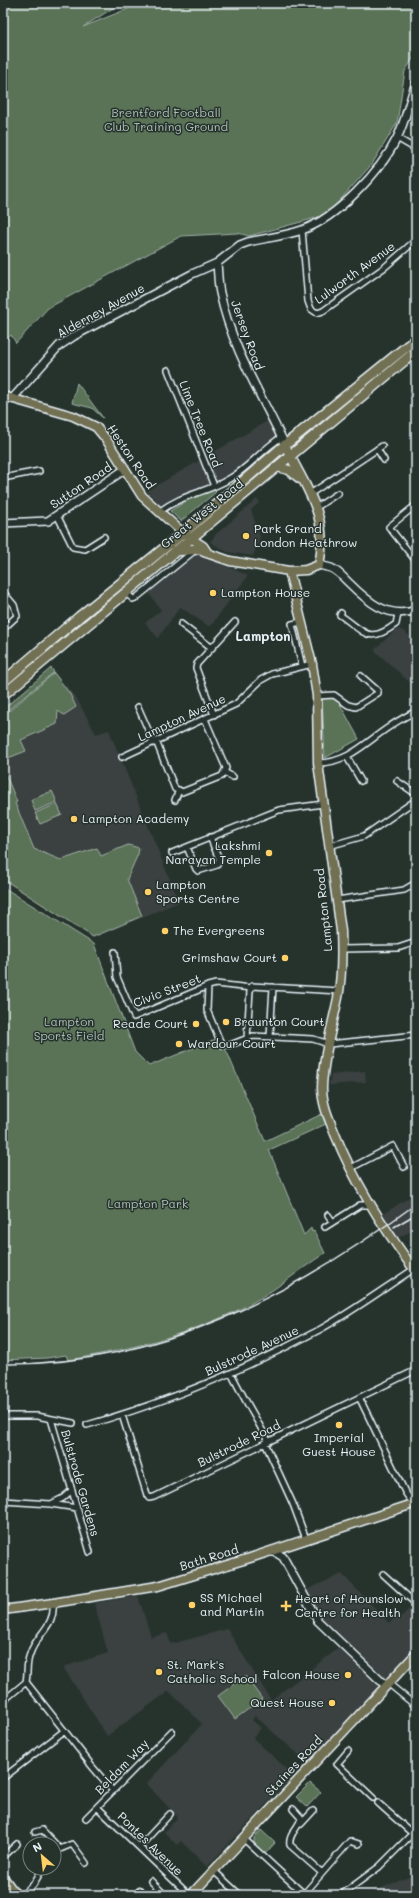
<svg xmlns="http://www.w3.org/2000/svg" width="419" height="1898" viewBox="0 0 419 1898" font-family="Mali,sans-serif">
<rect width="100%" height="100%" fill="#26332d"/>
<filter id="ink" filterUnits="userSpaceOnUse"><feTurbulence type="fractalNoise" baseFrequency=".025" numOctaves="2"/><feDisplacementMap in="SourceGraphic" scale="8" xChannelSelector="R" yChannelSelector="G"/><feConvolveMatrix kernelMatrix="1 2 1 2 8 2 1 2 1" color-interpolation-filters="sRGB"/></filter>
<g filter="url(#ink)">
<path fill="#3a413f" d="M269,420L278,437L236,472L162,506L147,491Z
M257,499L260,502L251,510L260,537L253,556L227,552L210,542L216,534Z
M193,554L200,555L247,575V577L210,627L180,607L158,638L145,623L161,610L148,592Z
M397,629L404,631L416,642V688L374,650Z
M54,672L77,699L96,734L109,730L179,902L93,938L3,880V714Z
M365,1071L366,1082L329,1085L331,1075Z
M416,1193V1228L395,1240L380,1216Z
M342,1574L389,1623L398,1615L401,1617L416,1602V1663L407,1657L308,1763L255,1716L252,1720L261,1728L253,1738L288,1770L285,1773L290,1779L207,1867L181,1841L177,1845L164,1832L178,1817L146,1784L202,1724L169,1691L107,1736L63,1667L108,1653L94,1603L138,1596L151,1637L167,1633L171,1644L227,1629L271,1700L344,1644L318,1617L306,1590Z
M416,1874V1895H364Z"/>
<path fill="#5a7257" stroke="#a1b2a8" d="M3,3H121L83,27L142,3H416V54L405,71L397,123L372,164L327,215L249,236L238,233L181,236L48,308L16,343L11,335L3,343Z
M77,383L103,418L92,408L72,403Z
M214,490L216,492L181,521L170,511L196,495Z
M51,668L54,672L3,714V709Z
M54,673L70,694L76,707L64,715L58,711L57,724L21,740L26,751L3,760V716Z
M329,696L335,698L339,702L359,739L325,758L322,697Z
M3,768L17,802L15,803L34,849L61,860L97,848L101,856L128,845L139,848L138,854L127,879L142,916L93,937L3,879Z
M52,791L57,802L35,811L31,800Z
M57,804L62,815L40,824L35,813Z
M3,887L94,944L135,1052L149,1066L213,1040L220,1041L227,1052L265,1141L322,1114L326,1124L269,1150L304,1235L311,1228L312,1232L314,1231L325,1253C296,1272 269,1296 238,1310C184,1336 127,1350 68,1360L66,1355L47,1358L3,1360Z
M245,1676L262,1699L235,1719L218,1696Z
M310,1783L321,1792L307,1807L296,1797Z
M261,1830L275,1843L264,1855L254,1845V1838Z"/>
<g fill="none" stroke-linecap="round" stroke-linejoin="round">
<defs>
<path id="street" d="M397,138L416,149
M302,230L308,301L311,309L317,313L323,311L385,267L416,240
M168,370L214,486
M377,449L384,460
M3,478L39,471
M310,494L382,446
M416,505L389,527L416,561
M317,507L338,493
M159,512C182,494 206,493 229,479C249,468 263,448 282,437
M57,515L73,547L85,549L104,537
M126,593L133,599L136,598L194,551
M341,613L340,615C365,632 368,645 396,624L398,614
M301,622L292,624L302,666
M181,624L212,648
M3,629L17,616L14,605L4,593
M317,696L334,695L348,705L356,707L378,693V691L361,676
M138,707L154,743
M214,715L196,668L197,664L235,622
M156,741L175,789L182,792L222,776L226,768L205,719
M122,757L236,704L261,680L272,674L312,664
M347,757L361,781
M318,763C348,763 366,742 389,727C397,721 407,716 416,711
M224,772L233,777
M397,781L416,794
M175,800L179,790
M329,846L364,836L416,800
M187,847L196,869L198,871L217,865L219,859L210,837
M172,853L279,810L323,804
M337,900L404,890L416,883
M342,949L398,948L416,942
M115,952L117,977L134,1017L208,986L216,984L251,988
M208,986L207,1010L220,1041L223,1045H230L253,1036L313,1039L329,1044L416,1035
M270,1037L273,987
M247,1038L250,991L252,986L339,991
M351,1168L393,1146L404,1167
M328,1215L333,1222
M325,1227L360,1205H370
M231,1373C243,1397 256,1418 268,1441
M360,1399L405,1492L409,1498L416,1502
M122,1415L147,1495L149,1498L154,1497L416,1370
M3,1416H37L73,1423
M51,1419L90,1552
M87,1425C167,1402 246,1369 319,1330C352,1312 383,1289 414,1269
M265,1443L293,1504L306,1539
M3,1501L51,1504L63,1498L72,1490
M51,1504L77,1508
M383,1574L416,1604
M53,1603C56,1626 36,1634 30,1654C26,1663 28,1672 26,1682L89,1762
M388,1683L416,1706
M3,1701L26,1682
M348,1751L337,1764L373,1798
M90,1764L113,1791
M3,1778L64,1731
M415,1791L416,1792
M378,1803L413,1834
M97,1807L189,1895
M293,1809L301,1818C299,1828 288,1834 290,1845L322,1873
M86,1818L172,1731
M301,1824L313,1811
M35,1832L42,1830L60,1849
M243,1838L305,1895
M139,1847L170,1814
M54,1856L60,1849L72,1844L86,1863
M3,1857L17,1844
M214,1871L240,1895
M151,1881L164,1894
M304,1894L350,1841L359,1844
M22,1895L33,1885L43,1868
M136,1895L140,1890
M341,1895L379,1867L416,1830"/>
<path id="secondary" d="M12,399L59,346L74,336L192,274L217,263
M285,445C261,394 232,349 220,293C218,284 218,273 217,263L240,245L248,242C266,238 285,236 302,230C337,218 381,171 397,138C406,120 409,101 416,83
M3,523L48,521L124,470
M319,565C323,566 327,567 331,568C338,571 343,577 348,582C367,601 388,620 416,610
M268,1552H275L283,1557L318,1621L386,1686"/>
<path id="primary" d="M3,396L73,416L96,427L106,439L142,496L183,533L203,546L207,552
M285,445C305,488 330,514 319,565
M277,467L289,470L300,479
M204,552L230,561L289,571L306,570L319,565
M289,571L312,664L317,696L318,763L341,931C342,953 342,976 338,998C332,1027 323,1058 322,1087C322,1104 329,1119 335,1134C355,1184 384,1229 416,1272
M3,1610L53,1603L158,1586L250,1558L416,1503
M3,1877L16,1895
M191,1895L416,1654"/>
<path id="highway" d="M175,551L199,549
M3,682L79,617L183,533L285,445L416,339
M3,695L416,351"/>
</defs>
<use href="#street" stroke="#e8f1f8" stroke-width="8"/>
<use href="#secondary" stroke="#e8f1f8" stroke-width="10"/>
<use href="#primary" stroke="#e8f1f8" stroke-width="11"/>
<use href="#highway" stroke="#e8f1f8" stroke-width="12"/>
<use href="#street" stroke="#26332d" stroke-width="5"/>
<use href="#secondary" stroke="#26332d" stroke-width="7"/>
<use href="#primary" stroke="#716f52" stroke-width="8"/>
<use href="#highway" stroke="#716f52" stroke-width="9"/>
<path stroke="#e8f1f8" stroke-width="1.5" d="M394,1227L416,1214
M3,1364C159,1366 294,1294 416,1204"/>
</g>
</g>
<g fill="#ffd166" stroke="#26332d" stroke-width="1.5">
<circle cx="246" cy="536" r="4"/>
<circle cx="213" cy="593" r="4"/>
<circle cx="74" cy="819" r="4"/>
<circle cx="269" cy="853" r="4"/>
<circle cx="148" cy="892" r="4"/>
<circle cx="165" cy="931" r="4"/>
<circle cx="285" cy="958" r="4"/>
<circle cx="226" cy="1022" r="4"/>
<circle cx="196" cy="1024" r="4"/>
<circle cx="179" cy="1044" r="4"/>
<circle cx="339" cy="1425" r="4"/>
<circle cx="192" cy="1605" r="4"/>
<path d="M284 1600h4v4h4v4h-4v4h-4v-4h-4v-4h4z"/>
<circle cx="159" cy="1672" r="4"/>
<circle cx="348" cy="1675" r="4"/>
<circle cx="332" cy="1703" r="4"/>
</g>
<g text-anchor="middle" stroke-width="3" stroke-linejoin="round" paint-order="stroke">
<g font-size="12" fill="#afbeb8" stroke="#26332d">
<text x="166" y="117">Brentford Football<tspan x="166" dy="14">Club Training Ground</tspan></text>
<text x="69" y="1026">Lampton<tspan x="69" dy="14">Sports Field</tspan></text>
<text x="148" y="1208">Lampton Park</text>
</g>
<g font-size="12" fill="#e8f1f8" stroke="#26332d">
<text transform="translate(355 273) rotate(-36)" y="4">Lulworth Avenue</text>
<text transform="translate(101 311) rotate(-29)" y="4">Alderney Avenue</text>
<text transform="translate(247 335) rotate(70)" y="4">Jersey Road</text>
<text transform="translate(200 424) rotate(68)" y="4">Lime Tree Road</text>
<text transform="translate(131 457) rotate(56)" y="4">Heston Road</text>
<text transform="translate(81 486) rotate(-34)" y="4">Sutton Road</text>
<text transform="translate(202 514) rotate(-39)" y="4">Great West Road</text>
<text transform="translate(182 718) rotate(-25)" y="4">Lampton Avenue</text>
<text transform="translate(324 910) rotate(-96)" y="4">Lampton Road</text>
<text transform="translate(167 991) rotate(-21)" y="4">Civic Street</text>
<text transform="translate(252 1351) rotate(-25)" y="4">Bulstrode Avenue</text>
<text transform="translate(239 1444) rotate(-26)" y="4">Bulstrode Road</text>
<text transform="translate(80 1483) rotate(74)" y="4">Bulstrode Gardens</text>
<text transform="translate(209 1558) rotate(-17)" y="4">Bath Road</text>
<text transform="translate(294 1766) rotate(-47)" y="4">Staines Road</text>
<text transform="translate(122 1767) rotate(-46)" y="4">Beldam Way</text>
<text transform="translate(150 1844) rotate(44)" y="4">Pontes Avenue</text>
</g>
<g font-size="12" fill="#e8f1f8" stroke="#26332d" text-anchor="start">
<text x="254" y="533">Park Grand<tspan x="254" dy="14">London Heathrow</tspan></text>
<text x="221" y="597">Lampton House</text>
<text x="82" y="823">Lampton Academy</text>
<text x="261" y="850" text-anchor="end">Lakshmi<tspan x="261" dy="14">Narayan Temple</tspan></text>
<text x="156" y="889">Lampton<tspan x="156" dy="14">Sports Centre</tspan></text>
<text x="173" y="935">The Evergreens</text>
<text x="277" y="962" text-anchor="end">Grimshaw Court</text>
<text x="234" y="1026">Braunton Court</text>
<text x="188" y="1028" text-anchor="end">Reade Court</text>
<text x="187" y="1048">Wardour Court</text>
<text x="339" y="1442" text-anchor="middle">Imperial<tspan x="339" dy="14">Guest House</tspan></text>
<text x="200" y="1602">SS Michael<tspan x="200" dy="14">and Martin</tspan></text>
<text x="295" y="1603">Heart of Hounslow<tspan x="295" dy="14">Centre for Health</tspan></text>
<text x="167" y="1669">St. Mark's<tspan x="167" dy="14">Catholic School</tspan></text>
<text x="340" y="1679" text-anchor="end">Falcon House</text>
<text x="324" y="1707" text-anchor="end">Quest House</text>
</g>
<g font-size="13" font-weight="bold" fill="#e8f1f8" stroke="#26332d">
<text x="263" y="641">Lampton</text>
</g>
</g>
<rect width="419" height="1898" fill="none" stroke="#26332d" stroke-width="16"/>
<rect x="8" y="8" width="403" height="1882" fill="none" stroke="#e8f1f8" stroke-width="1.5" filter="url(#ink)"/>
<g transform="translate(42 1856) rotate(332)"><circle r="19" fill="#26332d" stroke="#747f7e"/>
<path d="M0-3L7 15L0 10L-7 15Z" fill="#ffd166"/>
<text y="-6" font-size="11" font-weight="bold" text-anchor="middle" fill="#e8f1f8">N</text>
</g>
</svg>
